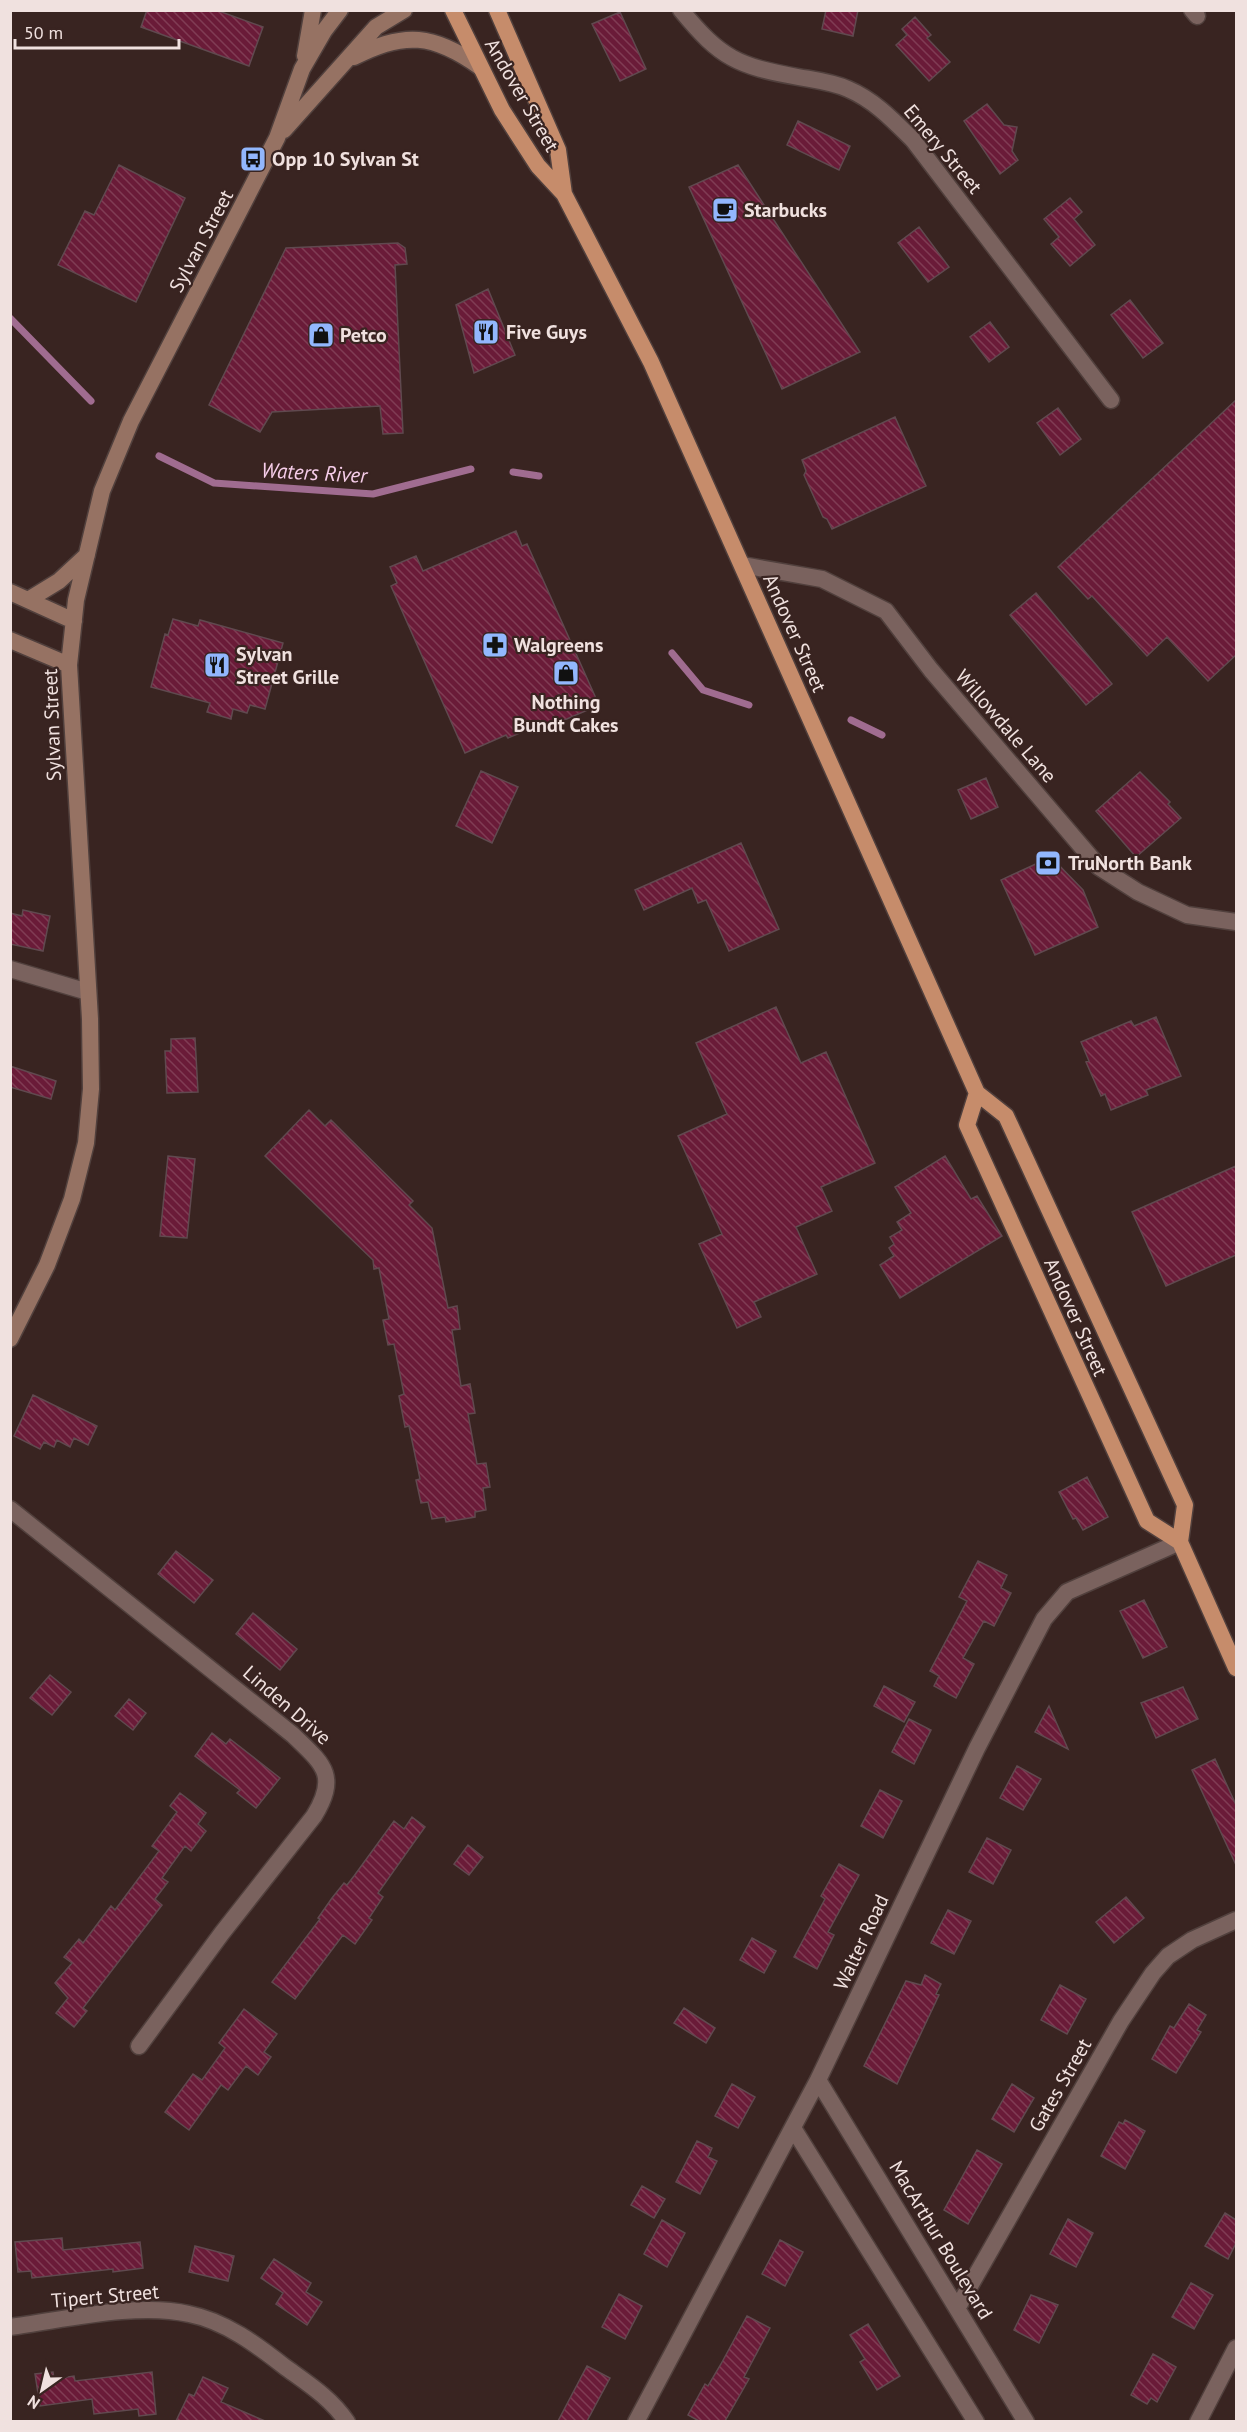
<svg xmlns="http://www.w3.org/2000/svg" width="1247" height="2432" viewBox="0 0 1247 2432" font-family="'PT Sans',sans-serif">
<defs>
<pattern id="building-back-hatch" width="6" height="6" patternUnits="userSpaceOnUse" patternTransform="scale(1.5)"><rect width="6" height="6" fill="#6a1b38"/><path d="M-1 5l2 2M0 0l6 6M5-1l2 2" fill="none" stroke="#803c54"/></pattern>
</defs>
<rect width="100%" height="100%" fill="#392421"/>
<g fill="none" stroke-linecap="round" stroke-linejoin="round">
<path stroke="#a06c90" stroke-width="7" d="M10,318L91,401
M159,456L214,483L373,494L471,469
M513,472L539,476
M672,653L703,690L749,705
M851,720L882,735"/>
</g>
<path fill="url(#building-back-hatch)" stroke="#60494f" stroke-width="1.5" d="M147,10H216L263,27L249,66L141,27Z
M826,10H858L853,36L822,29Z
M620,12L646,69L620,81L592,24Z
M915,17L931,35L927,38L950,62L929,81L896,45L907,35L902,29Z
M987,104L1004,125L1017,127L1012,151L1018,160L1000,174L964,121Z
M798,121L850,146L839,170L787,145Z
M119,165L185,198L136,302L58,265L85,211L94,215Z
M738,165L860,352L782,389L689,187Z
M1070,198L1082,212L1074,219L1095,245L1070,266L1051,244L1059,237L1044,219Z
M919,227L949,267L928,282L898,243Z
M398,243L405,248L407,264L395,265L403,433L383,434L380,406L272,412L260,432L209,405L286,248Z
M488,289L515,355L474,373L456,305Z
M1130,300L1163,343L1143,358L1111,315Z
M990,322L1009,347L989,362L970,337Z
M1236,400V655L1208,681L1167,637L1147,656L1092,596L1088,599L1058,567Z
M1058,408L1081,439L1060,455L1037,423Z
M895,417L926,486L832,529L827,519L823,517L804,475L806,471L802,460Z
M516,531L522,546L527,544L599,705L546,728L544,723L508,738L506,735L465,753L391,586L397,583L390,567L416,556L423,571Z
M1036,593L1112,684L1086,705L1010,615Z
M173,619L198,626L200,620L283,643L265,709L250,705L247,713L233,709L231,719L207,712L210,703L151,687L165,634L168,635Z
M481,771L518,787L492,843L456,826Z
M1140,772L1170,802L1168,804L1181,818L1136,857L1096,811Z
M986,778L998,807L971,819L958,790Z
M741,843L779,929L729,951L706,900L698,903L692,888L644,910L635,890Z
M1051,857L1083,890L1098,927L1035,955L1001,880Z
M23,910L50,916L43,951L10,944V913L22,916Z
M776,1007L801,1063L826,1052L875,1163L821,1187L832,1211L796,1227L817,1274L754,1302L761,1317L737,1328L699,1244L722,1234L678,1136L727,1114L696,1043Z
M1156,1017L1181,1076L1146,1090L1148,1095L1111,1110L1105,1094L1101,1096L1086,1062L1089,1061L1081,1042L1131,1021L1134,1026Z
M195,1038L198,1092L167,1093L165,1051H171V1039Z
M10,1066L56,1081L51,1099L10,1087Z
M309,1110L325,1126L331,1120L350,1139L413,1201L409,1205L432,1228L448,1308L457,1306L460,1329L452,1330L461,1386L470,1384L475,1413L468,1414L477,1464L486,1463L490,1487L483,1488L486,1510L475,1512V1517L446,1522L445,1517L432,1519L428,1502L421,1503L416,1480L420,1479L409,1426L405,1427L399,1396L404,1394L394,1344L388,1345L383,1320L389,1319L379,1268L374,1269L373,1260L265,1156Z
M168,1156L195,1159L187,1238L160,1236Z
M945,1156L971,1199L977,1196L1002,1236L900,1298L880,1265L894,1256L889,1248L894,1244L890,1237L902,1230L897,1222L911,1213L895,1187Z
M1236,1166V1255L1166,1286L1132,1212Z
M33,1395L97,1426L88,1445L74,1438L70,1447L57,1440L54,1447L44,1442L40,1449L14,1436Z
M1087,1477L1108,1517L1083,1530L1076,1518L1073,1519L1059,1492Z
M176,1551L213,1580L194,1603L158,1574Z
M978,1561L1007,1575L1001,1588L1011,1593L994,1626L984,1621L963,1658L974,1664L956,1698L934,1686L939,1676L930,1671L967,1601L959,1597Z
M1144,1600L1167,1647L1143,1658L1120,1611Z
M253,1613L297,1649L280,1670L236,1634Z
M50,1675L71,1692L52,1715L30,1698Z
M884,1686L915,1702L904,1722L874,1706Z
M1183,1687L1198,1719L1156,1738L1141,1703Z
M129,1699L146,1713L133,1730L115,1716Z
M1049,1706L1068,1749L1035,1732Z
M909,1719L931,1730L914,1764L892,1752Z
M212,1733L226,1744L230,1739L280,1778L256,1808L237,1793L240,1790L195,1756Z
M1215,1759L1236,1805V1865L1192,1770Z
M1017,1766L1041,1779L1023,1810L1000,1798Z
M880,1790L902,1801L883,1838L861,1826Z
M180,1793L206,1813L198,1824L206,1831L191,1851L185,1846L162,1878L168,1882L155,1899L162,1905L83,2008L87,2011L74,2027L56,2013L68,1998L55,1983L72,1963L64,1957L79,1939L83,1943L111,1906L115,1910L159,1851L152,1846L177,1812L170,1806Z
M412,1817L425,1827L378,1893L383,1897L369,1918L372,1920L355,1944L343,1935L295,1999L272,1982L320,1919L318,1918L332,1898L344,1883L347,1885L354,1876L394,1821L404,1829Z
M987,1838L1011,1850L993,1884L969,1872Z
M468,1845L483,1857L469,1875L454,1864Z
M839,1864L859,1875L828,1932L834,1935L817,1969L794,1957L825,1899L821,1896Z
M1126,1897L1144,1918L1114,1943L1096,1922Z
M948,1910L971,1921L954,1954L931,1943Z
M752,1938L776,1951L764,1973L740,1960Z
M925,1975L941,1984L936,1994L939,1995L897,2084L864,2066L906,1981L921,1985Z
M1060,1985L1086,1999L1067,2034L1041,2020Z
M1189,2004L1206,2015L1197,2030L1201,2032L1176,2073L1152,2059L1170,2026L1174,2028Z
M684,2008L715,2028L706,2043L674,2023Z
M244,2009L277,2034L264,2052L271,2057L258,2075L246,2066L228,2090L221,2085L189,2130L165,2112L193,2074L202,2080L225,2048L219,2043Z
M732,2084L755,2097L738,2128L715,2116Z
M1012,2084L1034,2098L1014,2132L992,2119Z
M1125,2120L1145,2131L1125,2169L1101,2156L1119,2122L1123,2124Z
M697,2141L712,2148L708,2157L717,2161L700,2194L676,2182Z
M977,2150L1002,2164L968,2224L944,2210Z
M642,2186L665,2199L654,2218L631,2205Z
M1225,2213L1236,2220V2243L1228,2259L1205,2246Z
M1068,2219L1093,2233L1076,2267L1050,2254Z
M662,2220L685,2233L667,2267L644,2254Z
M62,2238L63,2250L140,2242L143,2268L113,2272V2269L32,2278L31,2271L18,2272L15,2242Z
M780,2240L803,2252L785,2286L762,2274Z
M195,2246L234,2256L228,2281L189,2272Z
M274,2259L311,2283L306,2292L322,2302L307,2325L276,2304L283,2293L261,2278Z
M1191,2283L1213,2295L1194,2329L1172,2317Z
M619,2294L642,2306L625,2339L602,2327Z
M1031,2295L1058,2305L1039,2343L1014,2330Z
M747,2316L770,2328L744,2377L749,2379L725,2421H699L688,2415L705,2384L708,2386L721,2364Z
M868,2324L900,2376L877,2390L860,2362L865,2359L850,2335Z
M1153,2354L1176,2367L1157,2402L1151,2398L1147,2404L1131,2395Z
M587,2366L610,2378L587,2421H558Z
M53,2372L54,2379L74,2376L75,2381L152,2372L156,2414L139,2416L138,2409L94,2414L92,2399L40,2406L35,2374Z
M203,2377L228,2388L221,2402L265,2421H176L189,2394L194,2396Z"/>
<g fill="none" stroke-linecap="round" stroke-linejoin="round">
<defs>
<path id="minor" d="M681,10C721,59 738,66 798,77C814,80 832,82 848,89C874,100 893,120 913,140L1111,400
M1192,10L1197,16
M742,565L822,579L886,611L931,670L1099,867L1138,892L1187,915L1236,922
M10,969L88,992
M10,1509L293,1735C323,1764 339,1775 314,1816L222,1933L139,2046
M818,2080L1026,2422
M793,2128L976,2422
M958,2307L1121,2021L1153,1973L1168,1956L1192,1940L1236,1920
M10,2327C64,2320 136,2302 189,2314C225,2321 257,2345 285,2367C307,2383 331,2398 347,2422
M636,2422L818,2080L977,1748L1044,1619L1067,1592L1180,1542
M1198,2422L1236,2348"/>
<path id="secondary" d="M305,56L313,10
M354,57C404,31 434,34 480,67
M284,130L376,27L404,10
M10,592L74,621
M28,600L59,581L87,555
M10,640L69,665
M10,1339L47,1265L72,1199L86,1143L91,1089L90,1019L69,665L76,600L102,491L131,421L277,138L302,69L324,31L340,10"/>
<path id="trunk" d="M453,10L502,110L538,166L564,194L651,362L977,1093L1006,1116L1185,1505L1180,1542L1236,1668
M497,10L558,150L564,194
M977,1093L967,1125L1147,1521L1180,1542"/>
</defs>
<use href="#minor" stroke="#51403d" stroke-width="19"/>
<use href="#secondary" stroke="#51403d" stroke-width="19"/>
<use href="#trunk" stroke="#51403d" stroke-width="19"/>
<use href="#minor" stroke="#7a625e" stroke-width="16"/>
<use href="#secondary" stroke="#967263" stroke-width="16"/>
<use href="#trunk" stroke="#c68c6b" stroke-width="16"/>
</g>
<defs>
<symbol id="bus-square" viewBox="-11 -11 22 22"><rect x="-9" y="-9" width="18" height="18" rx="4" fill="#92b7fd" stroke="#392421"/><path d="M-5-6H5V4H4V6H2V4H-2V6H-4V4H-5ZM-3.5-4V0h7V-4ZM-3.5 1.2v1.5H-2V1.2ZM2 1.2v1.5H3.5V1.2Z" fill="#111"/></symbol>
<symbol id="cafe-square" viewBox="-11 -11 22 22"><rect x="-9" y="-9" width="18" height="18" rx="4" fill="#92b7fd" stroke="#392421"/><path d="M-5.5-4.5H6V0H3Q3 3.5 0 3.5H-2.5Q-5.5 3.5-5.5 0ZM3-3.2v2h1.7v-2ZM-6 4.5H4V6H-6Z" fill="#111"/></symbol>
<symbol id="restaurant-square" viewBox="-11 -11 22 22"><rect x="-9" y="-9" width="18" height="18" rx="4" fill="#92b7fd" stroke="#392421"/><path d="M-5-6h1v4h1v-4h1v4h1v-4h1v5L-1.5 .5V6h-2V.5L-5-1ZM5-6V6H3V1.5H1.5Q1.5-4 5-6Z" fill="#111"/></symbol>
<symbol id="shop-square" viewBox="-11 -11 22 22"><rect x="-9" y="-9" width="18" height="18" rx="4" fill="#92b7fd" stroke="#392421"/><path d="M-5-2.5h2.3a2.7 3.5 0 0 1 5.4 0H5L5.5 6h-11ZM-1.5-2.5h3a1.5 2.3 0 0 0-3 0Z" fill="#111"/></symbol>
<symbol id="pharmacy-square" viewBox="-11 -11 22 22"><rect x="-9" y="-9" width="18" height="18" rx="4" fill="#92b7fd" stroke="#392421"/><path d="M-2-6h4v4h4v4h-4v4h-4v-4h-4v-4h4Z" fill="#111"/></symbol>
<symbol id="bank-square" viewBox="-11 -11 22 22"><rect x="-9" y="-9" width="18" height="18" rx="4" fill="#92b7fd" stroke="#392421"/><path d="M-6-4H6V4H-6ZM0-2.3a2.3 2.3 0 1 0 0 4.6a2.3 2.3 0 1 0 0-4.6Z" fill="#111"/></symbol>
</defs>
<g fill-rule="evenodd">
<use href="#bus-square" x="238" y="144" width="30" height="30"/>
<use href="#cafe-square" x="710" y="195" width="30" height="30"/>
<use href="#restaurant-square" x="471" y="317" width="30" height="30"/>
<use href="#shop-square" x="306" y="320" width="30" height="30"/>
<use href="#pharmacy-square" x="480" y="630" width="30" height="30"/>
<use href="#restaurant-square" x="202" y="650" width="30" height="30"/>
<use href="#shop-square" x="551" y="658" width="30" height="30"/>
<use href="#bank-square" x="1033" y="848" width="30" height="30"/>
</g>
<g text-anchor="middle" stroke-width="4.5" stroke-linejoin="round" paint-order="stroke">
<g font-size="20" fill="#f0e1df" stroke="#392421">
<text transform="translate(522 95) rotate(60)" y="7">Andover Street</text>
<text transform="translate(943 149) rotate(50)" y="7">Emery Street</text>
<text transform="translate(201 241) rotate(-62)" y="7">Sylvan Street</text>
<text transform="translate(795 633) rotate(66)" y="7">Andover Street</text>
<text transform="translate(52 725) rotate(-92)" y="7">Sylvan Street</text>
<text transform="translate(1006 726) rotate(49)" y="7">Willowdale Lane</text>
<text transform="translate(1076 1317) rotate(66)" y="7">Andover Street</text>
<text transform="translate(287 1705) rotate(41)" y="7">Linden Drive</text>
<text transform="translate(861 1942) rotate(-65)" y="7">Walter Road</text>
<text transform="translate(1060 2085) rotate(-60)" y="7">Gates Street</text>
<text transform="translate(941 2240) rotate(59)" y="7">MacArthur Boulevard</text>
<text transform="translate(105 2296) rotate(-5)" y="7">Tipert Street</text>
</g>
<g font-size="20" font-weight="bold" fill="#f0e1df" stroke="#392421" text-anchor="start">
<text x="272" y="166">Opp 10 Sylvan St</text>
<text x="744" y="217">Starbucks</text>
<text x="506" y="339">Five Guys</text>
<text x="340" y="342">Petco</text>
<text x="514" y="652">Walgreens</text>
<text x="236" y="661">Sylvan<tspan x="236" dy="23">Street Grille</tspan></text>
<text x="566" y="709" text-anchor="middle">Nothing<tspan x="566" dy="23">Bundt Cakes</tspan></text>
<text x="1068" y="870">TruNorth Bank</text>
</g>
<g font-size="21" font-style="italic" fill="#f6cde9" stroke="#392421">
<text transform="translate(314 473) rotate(3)" y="7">Waters River</text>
</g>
</g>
<rect width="1247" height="2432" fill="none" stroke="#f0e1df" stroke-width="24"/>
<g transform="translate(42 2390) rotate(214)" stroke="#392421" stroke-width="4.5" paint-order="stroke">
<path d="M0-4.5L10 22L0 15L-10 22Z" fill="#f0e1df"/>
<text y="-9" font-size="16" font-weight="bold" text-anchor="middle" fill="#f0e1df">N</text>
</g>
<path d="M15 39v9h164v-9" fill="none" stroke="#f0e1df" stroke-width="3"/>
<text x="24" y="39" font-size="18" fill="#f0e1df" stroke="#392421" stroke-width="4.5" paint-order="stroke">50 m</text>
</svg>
